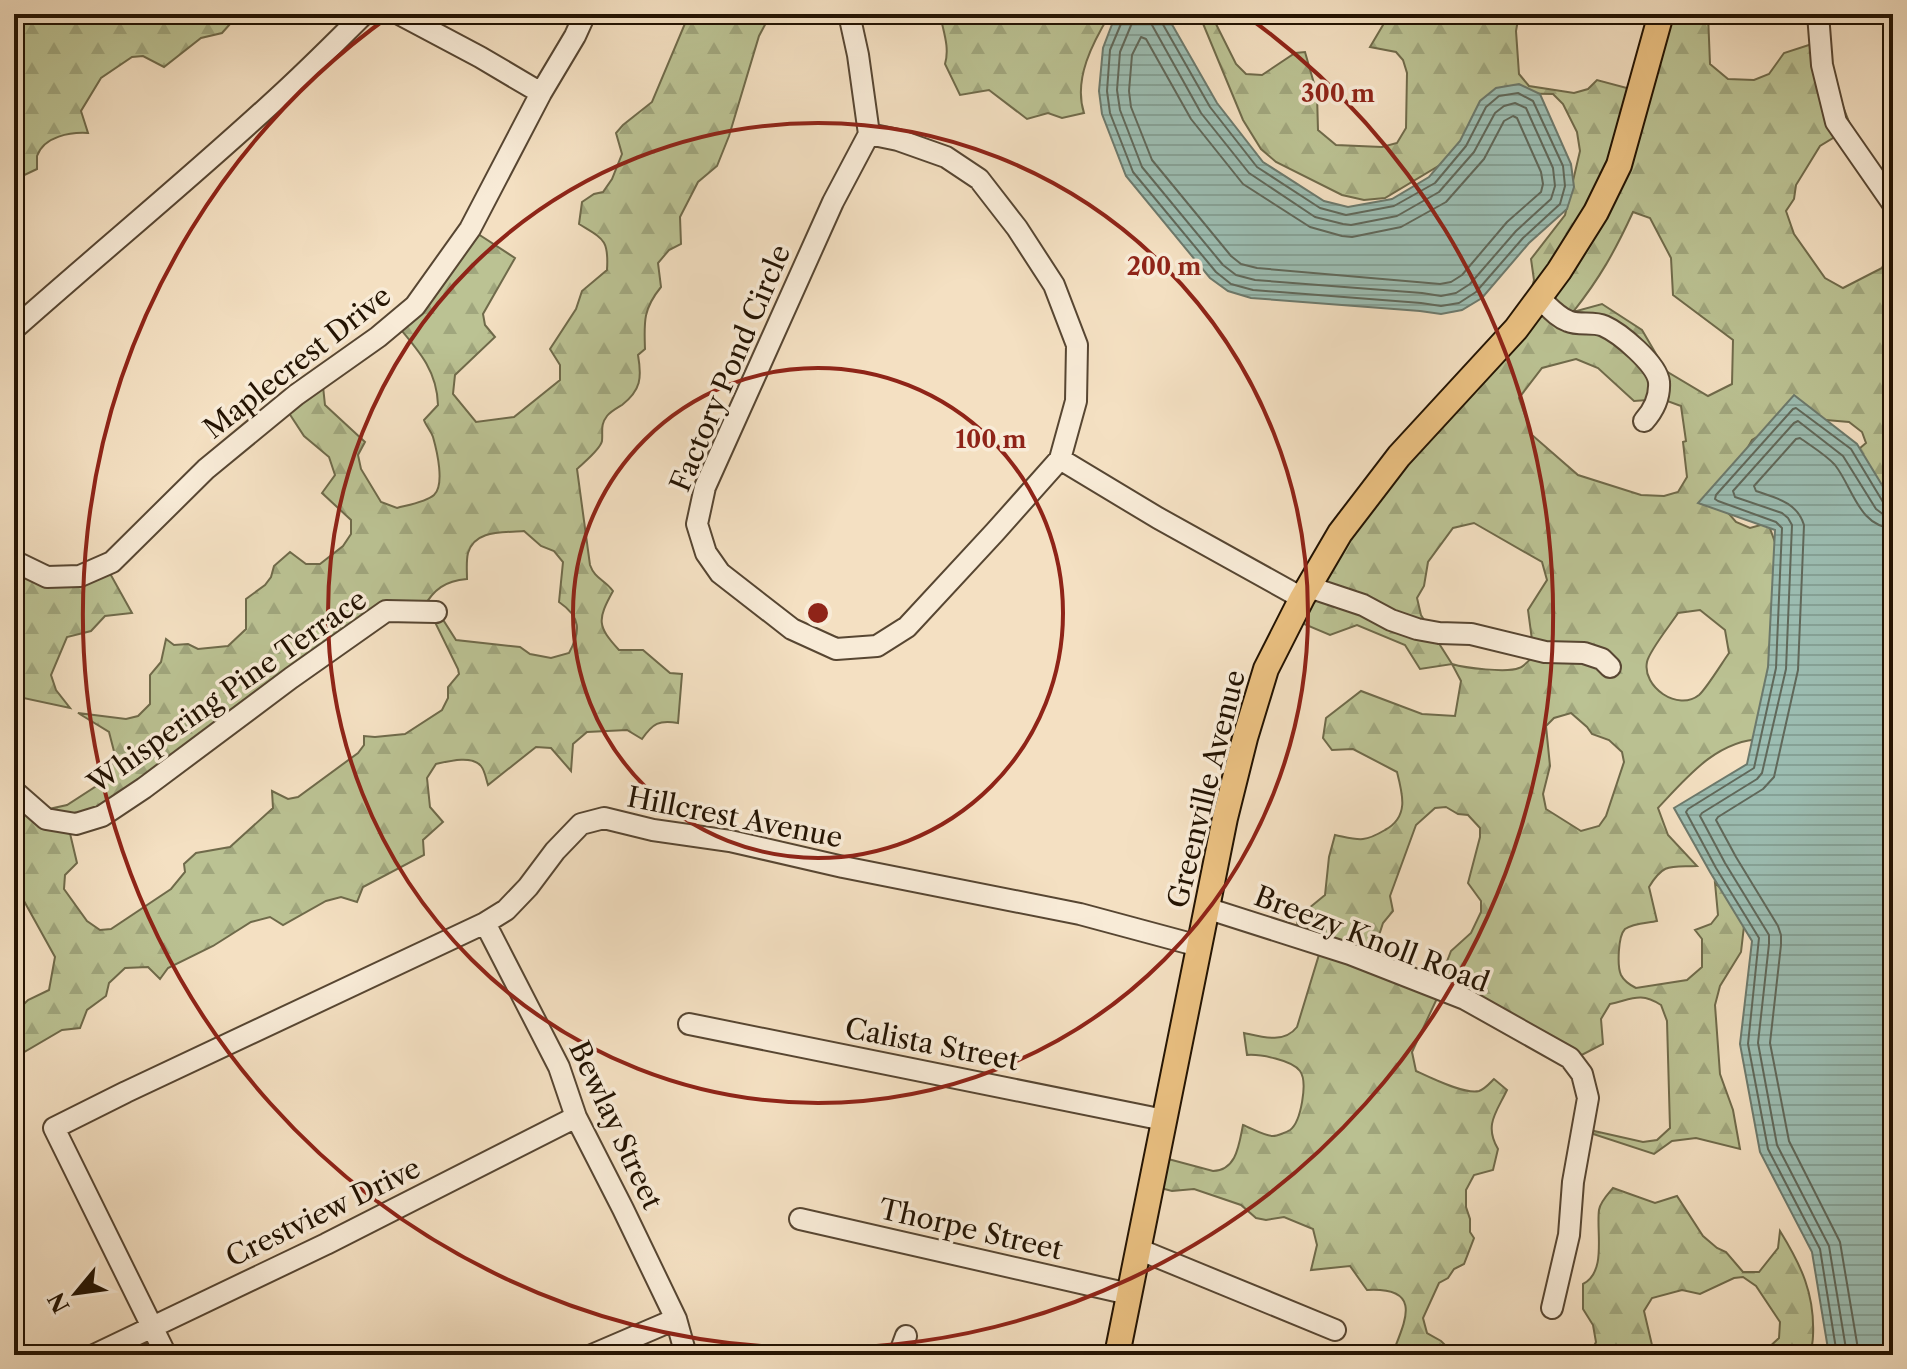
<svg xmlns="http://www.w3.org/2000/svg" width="1907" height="1369" viewBox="0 0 1907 1369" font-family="'Libre Caslon Text',serif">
<defs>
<pattern id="forest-firs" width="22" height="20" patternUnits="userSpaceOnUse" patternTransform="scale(2)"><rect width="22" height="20" fill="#bbc293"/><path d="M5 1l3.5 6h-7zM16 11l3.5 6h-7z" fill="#a0a67d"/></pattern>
<pattern id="water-rules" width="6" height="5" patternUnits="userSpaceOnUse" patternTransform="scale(2)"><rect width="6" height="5" fill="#9cbdb2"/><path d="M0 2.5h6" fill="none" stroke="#86a297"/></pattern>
</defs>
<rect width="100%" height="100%" fill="#f4e0c2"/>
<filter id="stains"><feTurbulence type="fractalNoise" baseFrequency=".0025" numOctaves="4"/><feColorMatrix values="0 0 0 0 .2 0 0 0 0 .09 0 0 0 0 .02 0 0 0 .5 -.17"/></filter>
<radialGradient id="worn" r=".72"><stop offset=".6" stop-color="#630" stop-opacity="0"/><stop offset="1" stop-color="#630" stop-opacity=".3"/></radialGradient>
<path fill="url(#forest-firs)" stroke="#6f6a4a" stroke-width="2" fill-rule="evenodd" d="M14,14H239L222,33L201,38L164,67L143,56L132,57L101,78L81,111L88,133C71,132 44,136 37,156C37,158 37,167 37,169L14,180Z
M689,14H747L756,18L768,19L759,36L729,136L717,166L698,182L680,217L681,244L669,250L658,263L661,287C643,309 644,322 645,349L638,355C642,378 641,390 622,405C617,408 610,412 607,416C600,425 603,431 602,441C600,450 584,462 577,469L590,565C595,579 604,579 613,591C597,620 597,626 619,650H643L670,673L682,674L678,723C659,720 653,723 642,739L627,730L587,732L573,744L571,771L551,748L536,747L488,785C486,779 485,771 481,766C472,755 449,761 436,764L427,778L430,807L443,822L423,840L424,855L363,887L357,902L341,897L326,901L283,925L270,917L251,922L213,946L168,968L160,979L148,967L125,968L109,983L106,996L87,1010L80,1028L62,1030L14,1058V1014L28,1000L49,990L55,957L14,883V770L35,812L67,805L101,783L116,759L109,732L78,713L126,719L138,716L150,704V675L161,662L166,639L174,645L188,644L198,649L228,646L246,629V599L265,585L271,577L274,566L290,552L306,564H320L343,546L351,534V520L322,493L335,475L329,457L304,436L285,407L322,377L325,405L365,442L358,455L361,469L381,502L397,508C408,505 426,502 434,495C445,485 437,451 433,437C431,431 426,426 424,420L438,405C437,370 418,350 396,324L475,232L515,258L483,314L485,325L495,337L455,375L453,394L476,422L514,417L560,380V365L550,349L576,309L582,291L607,270C609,239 603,239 579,224L582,202L594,194L603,192L612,179L622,154L616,133L623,125L652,102ZM524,531L541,546L554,551L563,562L559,602C581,617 581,631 569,653L551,658L530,654L520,647L456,640L440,615L431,614L458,669L459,674L448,687V698L442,710L405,734L375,737L364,736V745L358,753L298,797L288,799L272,791L273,808L230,847L196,853L184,864L185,872L171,889L111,929L100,930L87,921L64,889L65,875L77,863L68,825L151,781L384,612L423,608C434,589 445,581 467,579C467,571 466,561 468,553C475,529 504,533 524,531Z
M940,14H1110C1093,42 1073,79 1084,113L1062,118L1048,113L1027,119L989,90L960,95L945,64C950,47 943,31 940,14Z
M1199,14H1211L1236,64L1246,74L1262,75L1295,53L1305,52L1317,94L1318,130L1336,145L1382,147L1397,143L1406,128L1407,73L1403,60L1396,52L1370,47L1383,25L1382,14H1519L1516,31L1519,74L1529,86L1574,93L1588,89L1597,80L1638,91L1660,14H1708L1710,64L1728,79L1754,80L1769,74L1784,53L1815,43L1828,68L1851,127L1820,146L1796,185L1794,199L1786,211L1794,234L1825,278L1843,288L1882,268L1893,244V528L1853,454L1866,443L1862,432L1849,422L1791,417L1752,440L1729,481L1723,507L1736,522L1750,528L1768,523L1780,556L1762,739C1717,740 1687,777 1658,808L1668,835L1697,866C1671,867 1664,862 1649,887L1657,921C1648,923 1633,923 1625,929C1618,936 1617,966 1621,975C1624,981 1630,985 1636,988L1687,980L1702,967V939L1695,930L1711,924L1718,915L1715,883L1735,901L1744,926L1741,952L1720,986L1715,1005L1720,1074L1733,1110L1740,1149L1696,1138L1672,1141L1654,1154L1581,1130V1128L1643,1142L1657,1140L1670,1128L1667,1021L1661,1005C1640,992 1633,999 1610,1004L1601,1019L1603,1044L1570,1061L1440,992L1412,1052L1416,1071C1429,1077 1465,1095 1479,1091C1485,1089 1490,1083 1494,1079L1507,1090C1496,1113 1484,1125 1498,1149L1493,1170L1474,1175L1466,1190V1207L1470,1219V1232L1474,1238L1464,1264L1454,1269L1448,1278L1439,1283L1423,1318L1427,1333L1441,1341L1452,1352L1459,1355H1392C1405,1321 1424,1287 1367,1290L1350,1266L1311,1270L1317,1245L1313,1229L1284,1217L1266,1220L1256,1218L1241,1205L1194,1189L1172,1191L1149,1185L1157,1156L1213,1171C1237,1170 1239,1144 1243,1125C1251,1128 1264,1136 1273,1136C1277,1136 1287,1132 1290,1130C1301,1122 1308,1082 1300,1071C1292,1060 1260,1054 1247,1055L1244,1033C1262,1037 1284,1044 1297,1027L1321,948L1298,939L1297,918L1325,895L1329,857L1335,835C1359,840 1363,843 1385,830C1409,817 1403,795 1397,772L1353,749L1332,750L1323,738L1326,718L1361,691L1422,714L1455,716L1461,681L1452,664L1420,669L1405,645L1357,625L1330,635L1292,619L1299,598L1528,302L1534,280L1531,259L1565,215L1580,151L1577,132L1563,104L1553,94L1502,93L1465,150L1385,198L1364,200L1342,195L1276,162L1261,149L1243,120ZM1633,212L1650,218L1671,258L1673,295L1733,340L1732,384L1708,396L1666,371L1642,330L1602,304L1573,312C1600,278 1615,251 1633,212ZM1576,359L1598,368L1634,401L1662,399L1681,406L1686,441L1683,442L1687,477L1678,492L1664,496L1641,495L1578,475L1532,435L1519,398L1542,368ZM1474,523L1542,562L1547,580L1528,610L1534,655C1530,659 1524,667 1519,668C1507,673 1465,668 1452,664L1421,615L1417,598L1424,586L1428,562L1453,528ZM1700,610L1725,630L1729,653C1722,663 1706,689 1699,695C1678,712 1642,687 1647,662C1649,651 1671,624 1678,613ZM1571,713L1587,727L1592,734L1609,740L1622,752L1624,762L1606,816L1599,826L1581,831L1546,809L1543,794L1550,766L1546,726L1554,718ZM1446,807L1458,814L1468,815L1480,828V837L1468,883L1481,901V912L1471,933L1451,951L1437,987L1370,963L1383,923L1393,911L1390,896L1416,825L1435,808Z
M14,562L44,578L107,568L132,613L105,616L91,631L67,637L51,675L56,690L70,708L14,696Z
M1613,1188L1655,1203L1677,1196L1703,1236L1717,1248L1726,1252L1743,1272H1759L1778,1248L1780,1231C1801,1265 1815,1294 1813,1336C1813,1342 1811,1348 1811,1355H1786L1766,1350L1779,1338L1780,1322L1756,1286L1743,1277L1734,1278L1700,1294L1682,1290L1652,1298L1644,1311L1652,1345L1639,1355H1590L1596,1342L1593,1325L1583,1309V1284C1607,1272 1596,1232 1599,1210C1600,1202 1608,1194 1613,1188Z"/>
<path fill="url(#water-rules)" stroke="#6c796c" stroke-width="2" d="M1116,14H1166L1217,103L1263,162L1324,201L1348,207L1392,199L1429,177L1460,141L1480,101L1496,88L1519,84L1540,94L1571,164L1574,187L1567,209L1529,243L1482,298L1462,310L1441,314L1420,311L1251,298L1228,291L1210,278L1126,176L1102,114L1099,91L1103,48Z
M1794,395L1857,444L1893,503V1355H1829L1812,1252L1760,1152L1740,1044L1752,941L1710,872L1674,808L1747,764L1768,667L1775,530L1698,503Z"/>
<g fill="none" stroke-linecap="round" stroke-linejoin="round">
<path stroke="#60685a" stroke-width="2" d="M1123,14V19L1110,50L1107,91L1110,113L1133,172L1216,272L1231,284L1253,290L1421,303L1441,306L1459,303L1476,292L1523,238L1560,204L1565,186L1563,166L1533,101L1518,93L1499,96L1486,107L1466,146L1435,183L1394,206L1346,215L1320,208L1257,167L1210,107L1161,21L1160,14
M1133,14L1132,23L1120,52L1117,90L1120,110L1142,167L1223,265L1236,275L1255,280L1422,293L1441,296L1456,293L1470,284L1516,231L1551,199L1555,186L1553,168L1526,108L1515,103L1504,106L1495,113L1474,152L1439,192L1397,216L1351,225L1343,224L1315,217L1249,173L1201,113L1152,25L1150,14
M1141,37L1146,39L1191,119L1243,184L1310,227L1342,236L1352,237L1401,227L1446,202L1484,159L1504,121L1513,116L1517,118L1541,172L1543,184L1541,192L1507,222L1462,275L1451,282L1440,284L1257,268L1241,264L1231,256L1152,160L1131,107L1129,91L1132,55Z
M1837,1355L1820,1249L1768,1149L1748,1044L1759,938L1716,868L1686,812L1688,809L1754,768L1776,668L1782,528L1776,522L1718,501L1715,499L1716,495L1793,409L1796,408L1851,449L1883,502L1887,506H1893
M1847,1355L1829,1246L1777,1145L1758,1043L1769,944V935L1725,863L1700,816L1702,813L1757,779L1762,773L1786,669L1792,525L1788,518L1782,513L1735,497L1733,491L1794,423L1798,421L1843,456L1876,509L1884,515L1893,516
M1859,1355L1840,1242L1789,1141L1770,1043L1781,945V935L1778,926L1736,857L1716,820L1718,817L1763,789L1774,777L1798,670L1804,525C1797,502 1776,498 1756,491L1754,486L1796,439L1800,438C1811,446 1826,455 1835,465C1853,488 1859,527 1893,528"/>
<defs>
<path id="minor" d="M399,14L480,57L541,93
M849,14L858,55L869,134
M1818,14L1822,65L1836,122L1893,204
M869,134L898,140L946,157L979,179L1017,228L1054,285L1077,345L1076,401L1060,459L995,532L907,627L877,646L836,649L792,629L720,573L706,553L697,524L705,487L833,202Z
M1539,298C1548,306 1557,317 1568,321C1579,326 1593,321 1604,326C1620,333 1657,364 1659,382C1660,397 1653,411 1644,421
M14,329C104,249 197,173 285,91C312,66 338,40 364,14
M1060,459L1158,518L1302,598
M14,561L47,577L80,576L112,562L206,469L296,395L378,337L415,306L470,229L541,93L575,36L585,14
M1309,587L1363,605L1391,620L1417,629L1439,633L1471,634L1545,652L1584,653L1602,659L1610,667
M14,791L46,819L76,824L102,816L144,788L291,678L386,611L436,612
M1206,908L1350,954L1465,999L1570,1058L1582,1074L1588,1098L1573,1182L1569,1235L1552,1308
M485,923L559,1067L576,1117L623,1209L676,1319L686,1355
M689,1024L1164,1120
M800,1219L1129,1294
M1138,1249L1335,1330
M94,1355L326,1244L576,1117
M166,1355L54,1128L126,1092L485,923L506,910L528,887L555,851L581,824L604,818L653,830L730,841L843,867L1080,914L1199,946
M592,1355L676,1319
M899,1355L906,1336"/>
<path id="major" d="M1117,1355L1225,818L1245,738L1266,669L1302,598L1340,533L1399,456L1516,329L1559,271L1596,212L1619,165L1661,14"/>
</defs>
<use href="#minor" stroke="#574632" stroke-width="24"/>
<use href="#major" stroke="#231302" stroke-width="28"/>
<use href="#minor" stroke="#f8ebd7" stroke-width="20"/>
<use href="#major" stroke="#eac081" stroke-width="24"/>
</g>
<g fill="none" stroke="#8f2418" stroke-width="4">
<circle cx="818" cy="613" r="245"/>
<circle cx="818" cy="613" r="490"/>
<path d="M1245 15A735 735 0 1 1 391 15"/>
</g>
<g text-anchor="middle" stroke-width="7" stroke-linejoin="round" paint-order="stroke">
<g font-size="28" fill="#231302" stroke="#f8ebd7">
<text transform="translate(297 362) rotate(-38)" y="10">Maplecrest Drive</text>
<text transform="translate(730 368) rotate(-67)" y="10">Factory Pond Circle</text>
<text transform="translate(227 691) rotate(-35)" y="10">Whispering Pine Terrace</text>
<text transform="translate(1206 789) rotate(-76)" y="10">Greenville Avenue</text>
<text transform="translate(735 817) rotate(11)" y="10">Hillcrest Avenue</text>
<text transform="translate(1372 939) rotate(21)" y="10">Breezy Knoll Road</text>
<text transform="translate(932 1044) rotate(11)" y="10">Calista Street</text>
<text transform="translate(616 1125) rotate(65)" y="10">Bewlay Street</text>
<text transform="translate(323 1212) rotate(-26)" y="10">Crestview Drive</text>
<text transform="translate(971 1229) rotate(13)" y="10">Thorpe Street</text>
</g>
</g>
<circle cx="818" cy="613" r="12" fill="#8f2418" stroke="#f8ebd7" stroke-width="4"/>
<g font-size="24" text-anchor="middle" font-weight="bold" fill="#8f2418" stroke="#f8ebd7" stroke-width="7" stroke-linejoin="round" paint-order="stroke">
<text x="1338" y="102">300 m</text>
<text x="1164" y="275">200 m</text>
<text x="991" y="448">100 m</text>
</g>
<rect width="1907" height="1369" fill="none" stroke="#f4e0c2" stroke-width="48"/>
<rect x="16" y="16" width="1875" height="1337" fill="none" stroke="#231302" stroke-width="4"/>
<rect x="24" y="24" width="1859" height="1321" fill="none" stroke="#231302" stroke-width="2"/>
<g transform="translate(76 1293) rotate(241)" stroke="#f8ebd7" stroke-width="6" paint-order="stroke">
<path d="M0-6L14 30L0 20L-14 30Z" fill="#231302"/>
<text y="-12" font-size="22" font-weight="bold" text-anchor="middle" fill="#231302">N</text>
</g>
<rect width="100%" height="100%" filter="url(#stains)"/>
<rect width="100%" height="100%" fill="url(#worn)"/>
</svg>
